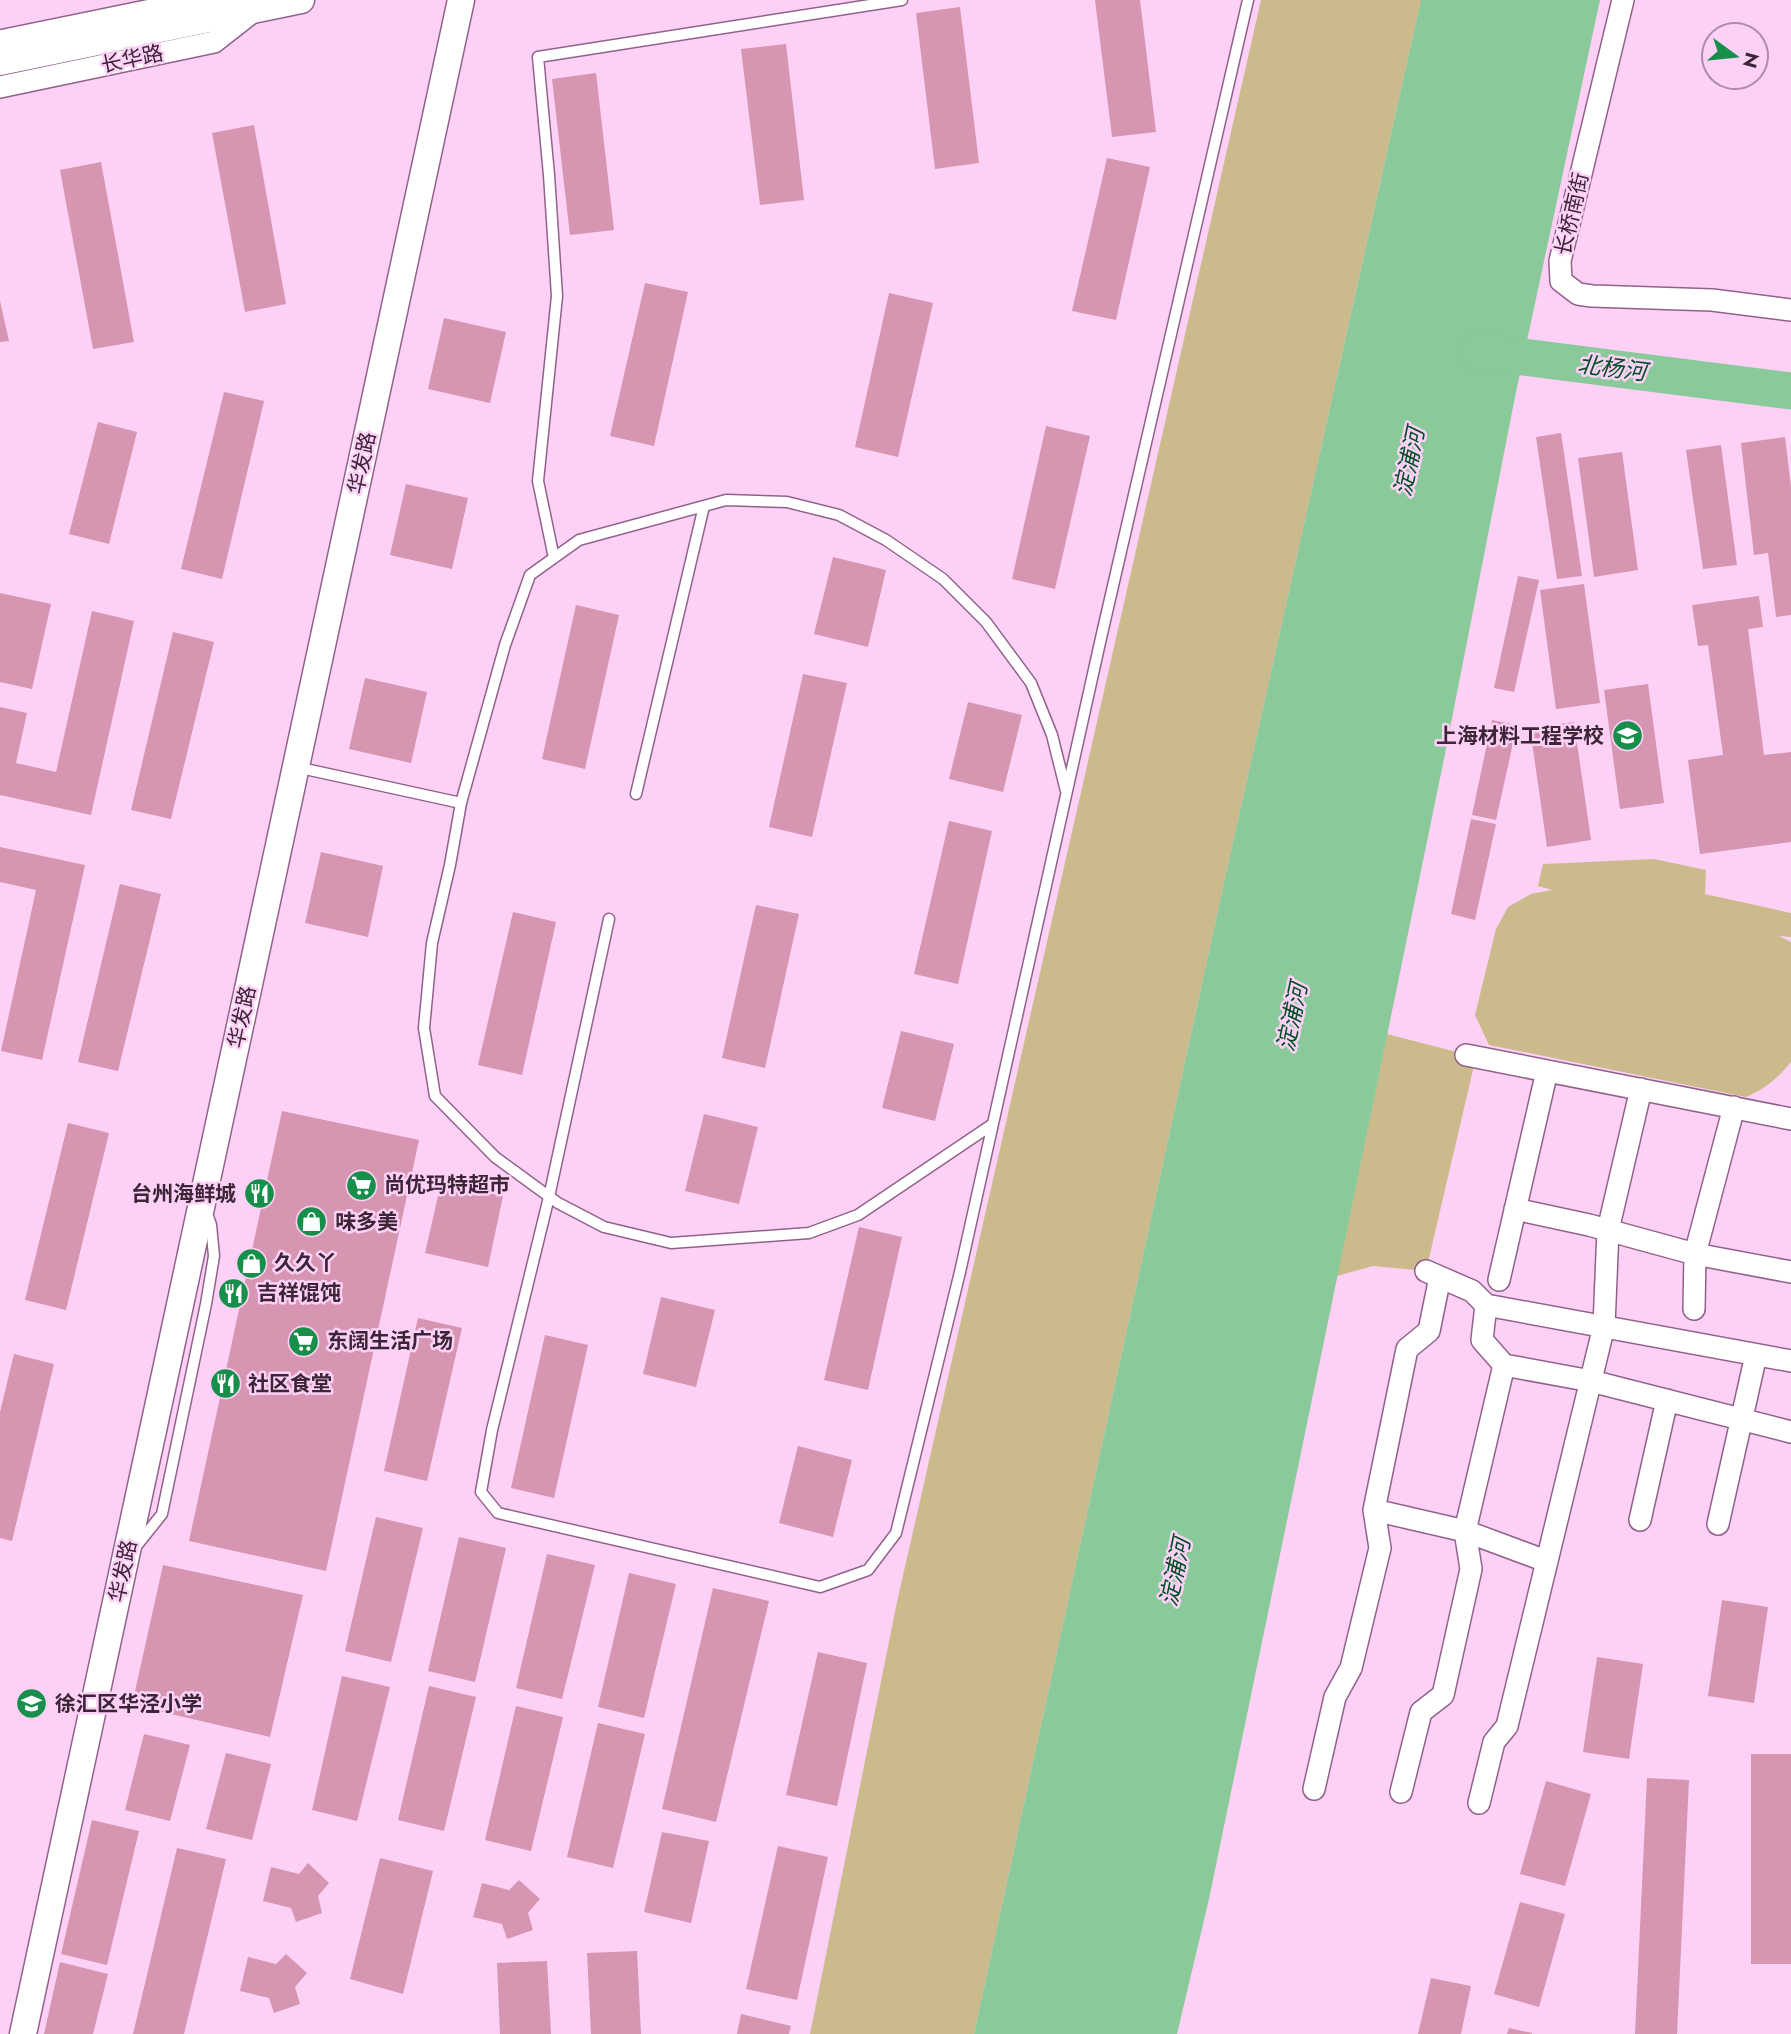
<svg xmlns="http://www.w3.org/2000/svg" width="1791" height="2034" viewBox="0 0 1791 2034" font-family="Jost,'Noto Sans SC',sans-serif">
<rect width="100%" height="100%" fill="#fdd1f6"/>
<path fill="#cbbb8c" d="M1261,0H1421L1223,887L974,2034H810L897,1602Z
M1654,859L1706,870L1705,894L1791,913V937L1779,936L1791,942V1062C1778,1078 1765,1089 1746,1097L1489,1045L1475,1015L1496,929L1508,907L1531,894L1552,890L1538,886L1543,864Z
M1387,1034L1476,1057L1426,1271L1373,1266L1337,1276Z"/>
<path fill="#8ac99a" d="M1421,0H1600L1516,392L1444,759L1209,1899L1177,2034H974L1223,887Z"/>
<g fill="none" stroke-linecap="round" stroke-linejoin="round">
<path stroke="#8ac99a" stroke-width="37" d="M1476,351L1791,391"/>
</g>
<path fill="#d695b1" d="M1095,0H1140L1156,132L1112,137Z
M960,7L979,163L935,169L916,13Z
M786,44L804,200L760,205L741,49Z
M596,73L614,230L570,235L552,79Z
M254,125L286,304L245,312L212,133Z
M1107,158L1150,167L1116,320L1072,311Z
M101,162L134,342L93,349L60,170Z
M645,283L688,292L654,446L610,436Z
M889,293L933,303L898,457L855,447Z
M0,301L9,341L0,342Z
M444,318L506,332L490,403L428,389Z
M224,392L264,401L222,579L181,569Z
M98,422L137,432L109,544L69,534Z
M1046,426L1090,436L1055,589L1012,579Z
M1561,433L1582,576L1557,579L1536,437Z
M1785,437L1791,487V615L1776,617L1768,553L1754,555L1741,443Z
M1721,445L1737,565L1703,569L1686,450Z
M1622,452L1638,570L1594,577L1578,458Z
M406,484L468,498L452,569L390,555Z
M833,557L886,570L868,647L814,634Z
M1518,576L1539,580L1514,692L1494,688Z
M1584,584L1600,703L1556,709L1540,590Z
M0,593L51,604L32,689L0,682Z
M1759,596L1763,627L1748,629L1764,755L1791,752V842L1700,854L1688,760L1723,755L1708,645L1698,646L1692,605Z
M576,605L619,615L585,769L542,759Z
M92,611L134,621L91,815L0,795V707L27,713L16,763L56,772Z
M173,632L214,642L171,819L131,810Z
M803,674L847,683L812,837L769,827Z
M365,678L427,692L411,763L349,749Z
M1648,684L1664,803L1620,809L1604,690Z
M968,702L1022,715L1003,792L949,779Z
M1492,720L1517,725L1496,820L1472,815Z
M1574,722L1591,840L1547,847L1530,728Z
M1471,819L1496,824L1475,920L1451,914Z
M949,821L992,831L958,984L914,974Z
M0,847L85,865L42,1060L1,1051L36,890L0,882Z
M321,852L383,866L368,937L305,923Z
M120,884L161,894L118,1071L78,1062Z
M756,905L799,914L765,1068L722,1058Z
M513,912L556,922L522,1075L478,1065Z
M901,1031L954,1044L935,1121L882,1108Z
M282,1111L419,1140L326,1571L189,1541Z
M704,1114L758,1127L739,1204L685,1191Z
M68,1123L109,1133L66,1310L25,1300Z
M441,1183L503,1196L488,1267L425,1253Z
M859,1227L902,1237L868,1390L824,1380Z
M661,1297L715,1310L696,1387L643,1374Z
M418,1318L462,1328L427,1481L384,1471Z
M545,1335L588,1345L554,1498L511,1488Z
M14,1354L54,1364L12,1541L0,1538V1412Z
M798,1446L852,1460L833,1537L779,1523Z
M376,1517L423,1528L391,1662L345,1651Z
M459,1537L506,1548L475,1682L428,1671Z
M547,1554L595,1565L562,1699L516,1688Z
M163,1565L303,1595L270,1737L132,1705Z
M629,1573L676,1584L644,1718L598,1707Z
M713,1588L769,1601L716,1822L662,1809Z
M1722,1600L1768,1607L1754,1703L1708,1696Z
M818,1652L867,1663L837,1806L786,1795Z
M1597,1657L1643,1664L1629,1759L1583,1752Z
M342,1676L390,1687L357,1821L312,1810Z
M429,1686L476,1697L444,1831L398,1820Z
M516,1706L563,1717L531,1851L485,1840Z
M598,1723L645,1734L613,1868L567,1857Z
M144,1734L190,1745L170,1821L125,1810Z
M226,1753L271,1764L252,1840L206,1829Z
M1751,1754H1791V1964H1751Z
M1647,1778L1689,1780L1677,2034H1635Z
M1546,1781L1591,1794L1565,1886L1520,1874Z
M92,1820L139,1831L107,1965L61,1954Z
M662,1832L709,1841L691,1923L644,1912Z
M778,1846L828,1857L797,2000L746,1989Z
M177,1848L226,1859L184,2034H133Z
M380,1858L433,1871L403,1994L350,1979Z
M308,1863L329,1883L318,1896L322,1913L296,1922L291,1908L263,1901L271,1867L299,1874Z
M519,1880L540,1899L528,1913L533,1930L507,1939L502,1924L473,1917L482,1883L509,1890Z
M1520,1902L1565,1914L1539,2007L1494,1994Z
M637,1951L641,2034H591L587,1953Z
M286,1954L307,1973L295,1987L300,2004L274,2013L269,1998L240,1991L248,1957L276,1964Z
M547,1961L551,2034H500L497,1963Z
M60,1962L108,1974L93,2034H44Z
M1431,1978L1471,1986L1461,2034H1418Z
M741,2014L791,2026L789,2034H737Z
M1509,2028L1532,2033V2034H1507Z"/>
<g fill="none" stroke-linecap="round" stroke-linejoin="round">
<defs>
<path id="service" d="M554,558L538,481L557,296L549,175L538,57L902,0
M296,767L461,803
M636,794L704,506
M609,919L549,1197L492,1430L481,1492L498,1513L820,1587L868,1570L896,1533L960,1272L1101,638L1248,0
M993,1124L858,1215L809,1233L671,1243L604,1227L558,1203L495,1157L435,1096L424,1028L432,943L450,865L461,803L505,645L530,575L579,540L726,500L787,502L839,515L886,540L943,579L986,622L1031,683L1052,735L1066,791
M134,1549L162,1514L206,1304L214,1256L211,1225L206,1211"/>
<path id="minor" d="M1623,0L1560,261L1561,281L1578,294L1592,296L1712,300L1791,310
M0,41L200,0
M0,87L214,42L255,10L213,0
M1466,1055L1791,1119
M1515,1209L1589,1225L1695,1254L1791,1272
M1426,1271L1472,1291L1486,1305L1791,1361
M1499,1280L1547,1071
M1694,1309L1695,1254L1734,1107
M1504,1365L1591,1381L1791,1432
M1374,1510L1465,1531L1546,1561
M1640,1520L1667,1400
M1718,1524L1756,1355
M1314,1789L1335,1697L1351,1668L1380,1548L1374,1510L1407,1349L1429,1331L1440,1277
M1401,1792L1421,1712L1443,1695L1471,1569L1465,1531L1504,1365L1482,1340L1486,1305
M1479,1803L1494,1742L1507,1726L1604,1326L1608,1230L1641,1089"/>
<path id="tertiary" d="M0,62L301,0
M23,2034L461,0"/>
</defs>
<use href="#service" stroke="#92618b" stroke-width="13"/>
<use href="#minor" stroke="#92618b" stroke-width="24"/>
<use href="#tertiary" stroke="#92618b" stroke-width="29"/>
<use href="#service" stroke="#fff" stroke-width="10"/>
<use href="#minor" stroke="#fff" stroke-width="21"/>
<use href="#tertiary" stroke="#fff" stroke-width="26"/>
</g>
<defs>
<symbol id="school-disc" viewBox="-11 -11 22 22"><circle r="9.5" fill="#168f4a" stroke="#fdd1f6"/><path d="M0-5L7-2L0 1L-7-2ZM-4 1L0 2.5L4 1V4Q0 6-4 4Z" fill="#fff"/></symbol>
<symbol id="supermarket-disc" viewBox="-11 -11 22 22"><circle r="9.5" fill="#168f4a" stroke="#fdd1f6"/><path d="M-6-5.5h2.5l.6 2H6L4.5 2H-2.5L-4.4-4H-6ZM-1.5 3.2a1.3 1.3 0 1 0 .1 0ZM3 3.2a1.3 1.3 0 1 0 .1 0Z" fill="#fff"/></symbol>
<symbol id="restaurant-disc" viewBox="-11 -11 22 22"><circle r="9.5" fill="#168f4a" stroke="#fdd1f6"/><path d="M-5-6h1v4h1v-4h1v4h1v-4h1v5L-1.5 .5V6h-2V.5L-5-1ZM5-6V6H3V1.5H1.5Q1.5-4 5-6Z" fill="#fff"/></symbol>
<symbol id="shop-disc" viewBox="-11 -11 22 22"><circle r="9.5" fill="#168f4a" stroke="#fdd1f6"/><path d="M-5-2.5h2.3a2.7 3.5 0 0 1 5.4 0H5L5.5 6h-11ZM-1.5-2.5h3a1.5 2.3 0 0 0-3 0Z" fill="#fff"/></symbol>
</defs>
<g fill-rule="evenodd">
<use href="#school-disc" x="1610" y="718" width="35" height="35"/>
<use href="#supermarket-disc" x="344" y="1168" width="35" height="35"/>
<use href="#restaurant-disc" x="242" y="1176" width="35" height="35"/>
<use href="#shop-disc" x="294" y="1204" width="35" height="35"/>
<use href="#shop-disc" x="234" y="1246" width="35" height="35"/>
<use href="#restaurant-disc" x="216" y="1276" width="35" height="35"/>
<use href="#supermarket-disc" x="286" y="1324" width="35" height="35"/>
<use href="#restaurant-disc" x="208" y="1366" width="35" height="35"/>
<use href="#school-disc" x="14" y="1686" width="35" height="35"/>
</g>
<g text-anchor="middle" stroke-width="5" stroke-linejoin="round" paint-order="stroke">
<g font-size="21" fill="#3b2537" stroke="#fdd1f6">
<text transform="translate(132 59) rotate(-12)" y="7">长华路</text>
<text transform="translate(1572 214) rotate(-77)" y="7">长桥南街</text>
<text transform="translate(362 463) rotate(-78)" y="7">华发路</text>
<text transform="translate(242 1017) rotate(-78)" y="7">华发路</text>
<text transform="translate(123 1571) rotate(-78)" y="7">华发路</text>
</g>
<g font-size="21" font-weight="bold" fill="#3b2537" stroke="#fdd1f6" text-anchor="start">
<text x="1604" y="743" text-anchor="end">上海材料工程学校</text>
<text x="384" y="1192">尚优玛特超市</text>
<text x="236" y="1201" text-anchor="end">台州海鲜城</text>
<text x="335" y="1229">味多美</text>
<text x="274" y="1270">久久丫</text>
<text x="257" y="1300">吉祥馄饨</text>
<text x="327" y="1348">东阔生活广场</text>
<text x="248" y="1391">社区食堂</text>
<text x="55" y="1711">徐汇区华泾小学</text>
</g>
<g font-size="23" font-style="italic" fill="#024f25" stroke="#fdd1f6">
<text transform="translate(1612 368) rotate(7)" y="8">北杨河</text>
<text transform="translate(1409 462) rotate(-78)" y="8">淀浦河</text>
<text transform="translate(1292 1017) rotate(-78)" y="8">淀浦河</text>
<text transform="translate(1175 1572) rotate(-78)" y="8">淀浦河</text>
</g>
</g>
<g transform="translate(1735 56) rotate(105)"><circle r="33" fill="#fdd1f6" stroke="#af8caa" stroke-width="2"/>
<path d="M0-5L12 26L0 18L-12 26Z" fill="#168f4a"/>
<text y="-10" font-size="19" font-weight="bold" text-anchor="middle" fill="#3b2537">N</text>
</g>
</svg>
